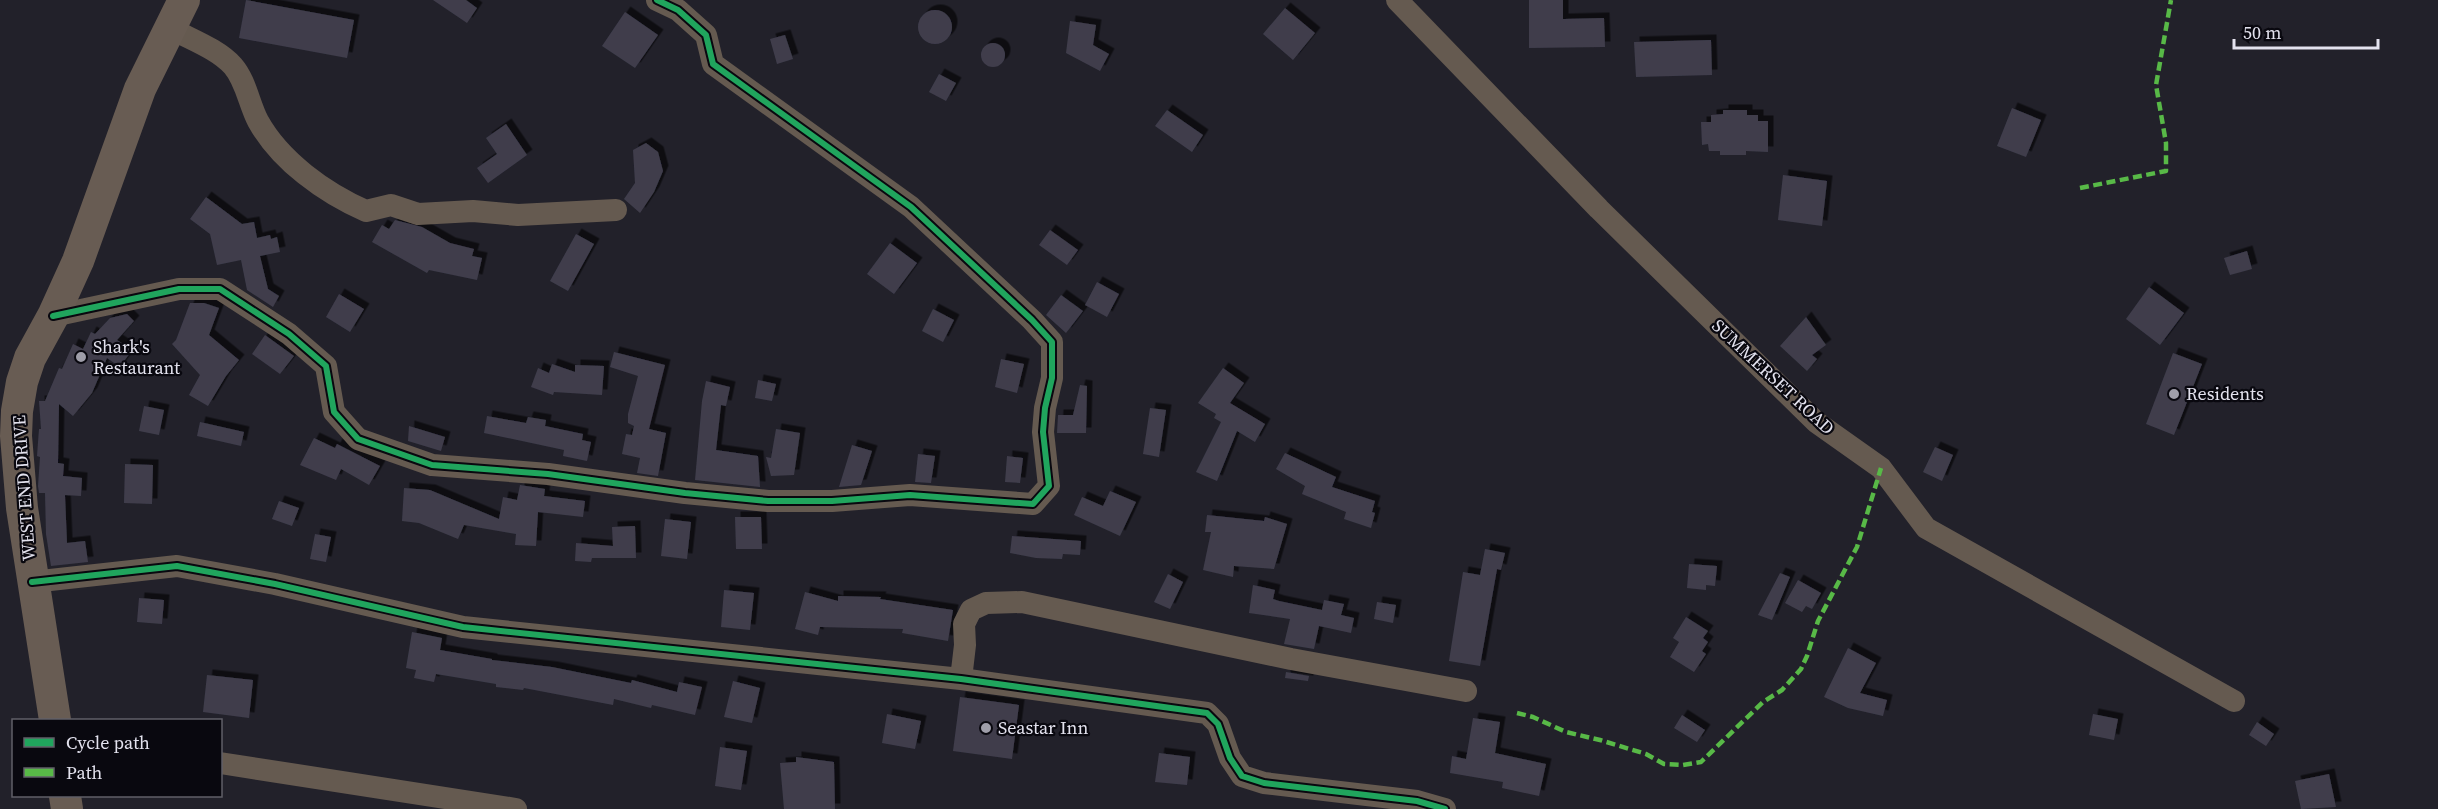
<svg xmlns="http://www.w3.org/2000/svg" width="2438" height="809" viewBox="0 0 2438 809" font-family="'Source Serif 4',serif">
<defs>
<filter id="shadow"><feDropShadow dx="5.5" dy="-5.5" stdDeviation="0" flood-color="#0009"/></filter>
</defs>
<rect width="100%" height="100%" fill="#22212a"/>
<path fill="#3f3d4c" filter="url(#shadow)" d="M246,0L354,20L347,58L239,38Z
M433,0H466L477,8L467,23Z
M1529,0H1563V19L1604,18L1605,47L1529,48Z
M1285,8L1315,33L1293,60L1263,34Z
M918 27a17 17 0 1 1 34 0a17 17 0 1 1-34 0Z
M625,12L658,35L635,68L602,46Z
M1070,21L1096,25L1093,45L1109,54L1100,71L1066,53Z
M785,35L793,59L777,64L770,39Z
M1711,40L1712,75L1636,77L1634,42Z
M981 55a12 12 0 1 1 24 0a12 12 0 1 1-24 0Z
M939,74L956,83L946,101L929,92Z
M2012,108L2041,120L2026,157L1997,146Z
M1167,110L1203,135L1192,152L1155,126Z
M1723,110H1747V115H1758V121H1768V152L1746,151V155H1720V151H1709L1708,144L1702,145L1701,122H1711V115L1723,114Z
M506,124L527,155L488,183L477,168L497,154L486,138Z
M646,143L658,152L663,171L654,192L640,213L624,199L635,183L633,150Z
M1783,175L1827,181L1822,226L1778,220Z
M206,197L242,224L254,222L257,238L270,235L271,239L277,237L280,252L260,256L268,289L279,296L273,307L247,290L241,260L217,265L210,234L190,219Z
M395,220L422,227L450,243L474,249L472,256L482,258L477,280L429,270L427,273L372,242L382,225L389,229Z
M1050,230L1078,250L1067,265L1039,245Z
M576,234L594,244L568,291L550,281Z
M890,243L917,263L894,294L867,274Z
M2247,251L2252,269L2230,275L2224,258Z
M1097,282L1119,294L1107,317L1085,305Z
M2149,287L2184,313L2160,345L2126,319Z
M339,294L364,309L350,332L326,317Z
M1061,295L1083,311L1066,333L1046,315Z
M190,303H204L219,308L209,335L239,360L226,376L208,406L189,395L200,375L172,344L176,340Z
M933,309L954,320L943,342L922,331Z
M127,314L134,321L117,340L132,350L120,367L107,358L92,393L73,416L59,404L58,463L64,464L63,476L82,478L81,496L65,495L67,543L85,541L88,562L51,566L46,534L45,493H39L38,486L40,457L37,456L39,429H41L39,401H45L59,368L62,369L73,344L83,349L91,332L95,334L110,318Z
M1806,317L1826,345L1812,355L1817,359L1807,371L1780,346Z
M265,335L294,356L280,374L252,354Z
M614,352L665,365L649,429L666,433L658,476L637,473L640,458L622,454L626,434L632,435L634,426L628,423V414L638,376L610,367Z
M2173,353L2202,364L2174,435L2146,424Z
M1001,359L1024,364L1017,393L995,387Z
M552,364L575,372V365L604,366L602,395L554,392L553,395L531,387L538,368L549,373Z
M1223,368L1244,383L1230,403L1265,424L1255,442L1237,431L1217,481L1196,472L1221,422L1214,418L1216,414L1198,403Z
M758,380L776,384L772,401L755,398Z
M706,381L730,387L726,406L721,405L716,450L758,456L760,487L695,480L702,401Z
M1080,385L1087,386L1086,433H1057L1058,415H1073Z
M144,406L164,410L159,435L139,431Z
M1150,408L1166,410L1159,457L1143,454Z
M487,416L526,423L528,417L546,420L545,426L583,434L582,440L591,442L587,461L563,456L564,450L484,433Z
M200,422L244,432L241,446L197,436Z
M409,426L445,437L441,451L408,441Z
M776,429L800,433L794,475L771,476L766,457L771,458Z
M314,438L335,448L337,444L380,466L369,485L341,469L336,480L300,465Z
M852,445L872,451L861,485L839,487Z
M1935,447L1953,455L1942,481L1923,472Z
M1285,453L1336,477L1332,487L1375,501L1372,512L1375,513L1371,528L1344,519L1346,512L1302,494L1305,486L1276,469Z
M918,454L935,456L931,483L915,482Z
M1007,456L1023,458L1020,483L1005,482Z
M125,464L153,465L152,504L124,503Z
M520,485L545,489L544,496L585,501L583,517L538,512L536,546L515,545L516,534L464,525L458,539L419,523L402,521L404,488L430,490L499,519L503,497L517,500Z
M1110,491L1136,502L1120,536L1074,515L1082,497L1103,506Z
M279,501L299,508L292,526L272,519Z
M1207,515L1264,521L1265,517L1287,524L1274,569L1234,566L1233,577L1203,570L1211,532H1205Z
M735,517H761L762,549H736Z
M665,519L691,522L687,559L661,556Z
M635,526L636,558H592L591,562L575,561L576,543L613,546L612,527Z
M315,534L331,537L326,562L310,559Z
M1012,536L1081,541L1080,555L1063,554L1062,559L1036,558L1010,553Z
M1485,549L1505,553L1501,570L1497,569L1480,666L1449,661L1463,572L1480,575Z
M1689,564L1717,566L1715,586L1706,585V590L1687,588Z
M1780,573L1790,577L1772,620L1758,615Z
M1168,574L1183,582L1170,609L1154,602Z
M1798,580L1821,593L1812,609L1806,606L1802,612L1785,603Z
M1253,585L1275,590L1273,599L1279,601L1322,610L1324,600L1344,604L1341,615L1354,618L1351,633L1319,626L1314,649L1284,644L1290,619L1249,613Z
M724,590L754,593L750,630L721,627Z
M805,592L838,601V596L881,597L880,599L953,610L948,641L902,633L903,629L820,627L818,635L795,629Z
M139,598L164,600L162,624L137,622Z
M1377,602L1396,605L1393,623L1374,619Z
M1686,617L1708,631L1703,638L1708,642L1702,651L1706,654L1694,672L1670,657L1679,642L1673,638Z
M412,632L442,638L440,650L492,659V660L552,667L631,683L632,680L677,692L679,682L702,687L695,715L652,705L651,708L614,699L613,705L524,688L523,690L496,687V684L436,674L434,682L414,678L416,670L406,668Z
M1848,648L1876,663L1860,693L1887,700L1883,716L1848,708L1824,697Z
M1286,672L1309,676L1308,681L1285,678Z
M207,675L253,680L249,718L203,712Z
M733,681L760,688L752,723L724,717Z
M960,697L1019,705L1012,759L953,751Z
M887,714L921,721L915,749L882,743Z
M2093,714L2118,719L2114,740L2089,735Z
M1682,715L1705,730L1697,742L1674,728Z
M1473,718L1500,722L1495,753L1546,764L1539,796L1502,788L1503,782L1450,773L1452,756L1466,759Z
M2257,722L2274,734L2266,746L2249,735Z
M720,747L747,751L741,790L715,786Z
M1159,753L1190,757L1187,785L1155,782Z
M796,757L834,762L835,809H784L780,763L796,762Z
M2329,774L2336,807L2301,809L2295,781Z"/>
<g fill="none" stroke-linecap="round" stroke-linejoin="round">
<path stroke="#655a50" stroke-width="22" d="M1397,0L1599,209L1816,422L1881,468L1926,528L2234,701
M170,28C190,39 218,49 233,66C246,81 249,104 258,121C280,161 325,193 366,211L391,205L418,214L473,211L518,215L616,210
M53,316L179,289H220L289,334L326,366L334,412L358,439L432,465L548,474L685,493L768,501H832L910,495L1033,504L1049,486L1043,432L1045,408L1052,378V342L1032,320L911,207L713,64L706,35L678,10L657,0
M32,582L177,566L275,584L463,627L961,679L1207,713L1218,724L1230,758L1242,776L1264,783L1417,801L1445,809
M961,679L965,645L964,624L971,610L986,603L1022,602L1291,659L1466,691
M220,763L516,809"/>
<path stroke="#685c53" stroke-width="32" d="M55,720L22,508L16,436L17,411L22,382L30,358L53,316L78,261L140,89L184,0
M65,796L67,809"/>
<path stroke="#58b947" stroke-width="4.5" stroke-dasharray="9 4.5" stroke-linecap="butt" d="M2080,188L2166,171V143L2156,85L2171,0
M1517,713L1533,717L1566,732L1600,740L1646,754L1664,764L1683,765L1701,762L1763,702L1782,690L1801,669L1807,656L1818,621L1857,547L1881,468"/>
<defs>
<path id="cycleway" d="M53,316L179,289H220L289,334L326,366L334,412L358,439L432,465L548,474L685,493L768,501H832L910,495L1033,504L1049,486L1043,432L1045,408L1052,378V342L1032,320L911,207L713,64L706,35L678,10L657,0
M32,582L177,566L275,584L463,627L961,679L1207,713L1218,724L1230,758L1242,776L1264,783L1417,801L1445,809"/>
</defs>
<use href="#cycleway" stroke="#09080f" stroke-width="10"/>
<use href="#cycleway" stroke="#20a55d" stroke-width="6"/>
</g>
<g fill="#9f9ea9" stroke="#09080f" stroke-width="2">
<circle cx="81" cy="357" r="6"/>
<circle cx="2174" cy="394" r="6"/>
<circle cx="986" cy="728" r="6"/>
</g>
<g text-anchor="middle" stroke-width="4.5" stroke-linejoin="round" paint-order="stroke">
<g font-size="18" fill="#e3e2ee" stroke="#09080f" text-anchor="start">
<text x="93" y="353">Shark's<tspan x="93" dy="21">Restaurant</tspan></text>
<text x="2186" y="400">Residents</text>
<text x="998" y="734">Seastar Inn</text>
</g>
<g font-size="18" fill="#e3e2ee" stroke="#09080f">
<text transform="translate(1773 377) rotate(43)" y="6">SUMMERSET ROAD</text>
<text transform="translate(24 488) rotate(-94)" y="6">WEST END DRIVE</text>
</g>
</g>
<rect x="12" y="719" width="210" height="78" fill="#09080f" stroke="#605f68" stroke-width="1.5"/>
<rect x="24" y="738" width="30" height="9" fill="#20a55d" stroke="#605f68" stroke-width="1.5"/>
<text x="66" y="749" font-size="18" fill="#e3e2ee">Cycle path</text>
<rect x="24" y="768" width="30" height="9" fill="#58b947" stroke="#605f68" stroke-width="1.5"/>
<text x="66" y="779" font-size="18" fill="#e3e2ee">Path</text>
<path d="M2234 39v9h144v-9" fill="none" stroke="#e3e2ee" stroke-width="3"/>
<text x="2243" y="39" font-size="18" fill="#e3e2ee" stroke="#09080f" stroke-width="4.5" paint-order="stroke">50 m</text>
</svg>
